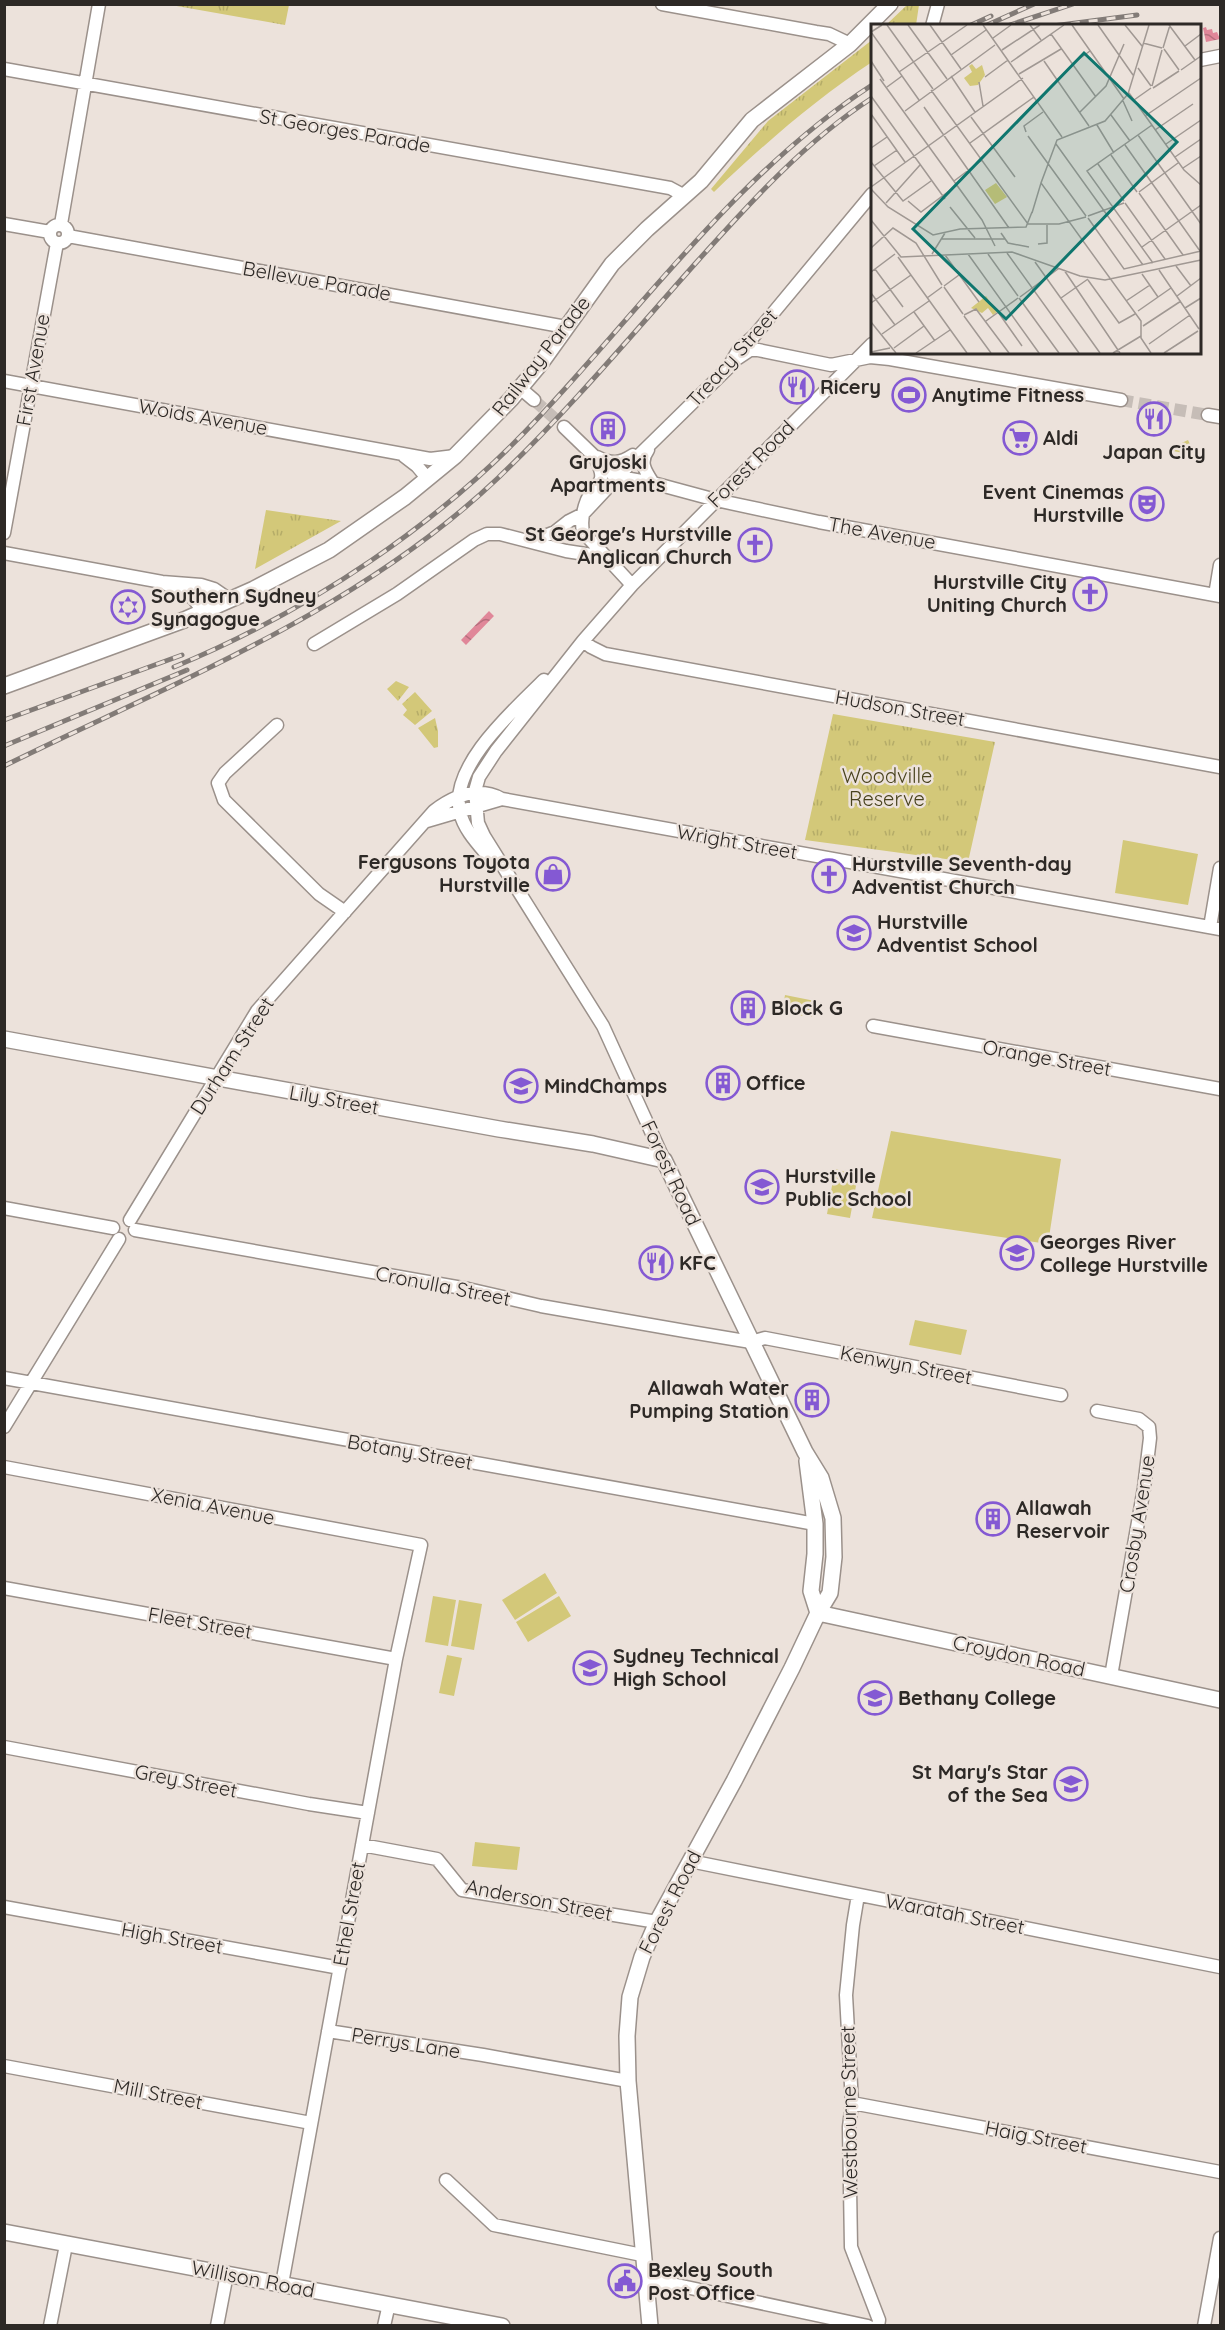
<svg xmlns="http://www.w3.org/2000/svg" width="1225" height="2330" viewBox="0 0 1225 2330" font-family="Quicksand,sans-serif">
<defs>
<pattern id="grass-tufts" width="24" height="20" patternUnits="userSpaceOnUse" patternTransform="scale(1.5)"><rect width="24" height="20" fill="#d3c879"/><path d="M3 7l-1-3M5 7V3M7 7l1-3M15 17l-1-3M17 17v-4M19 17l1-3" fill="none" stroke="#b5ac68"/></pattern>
<pattern id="water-waves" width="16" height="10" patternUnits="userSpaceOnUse" patternTransform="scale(1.5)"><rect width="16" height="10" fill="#e08799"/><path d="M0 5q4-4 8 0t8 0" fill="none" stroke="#b66e7d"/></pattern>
</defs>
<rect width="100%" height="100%" fill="#ece2db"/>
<path fill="url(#grass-tufts)" d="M171,5H289L285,25Z
M907,5H919L916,25H886Z
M872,40V62C815,100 764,144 714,192L711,189L768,121Z
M266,510L341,521L255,569Z
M396,681L409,687L398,701L387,689Z
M415,692L432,711L415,725L403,715L407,710L402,704Z
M833,714L995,742L968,862L805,840Z
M435,718L438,731V747L434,748L418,728Z"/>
<path fill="#d3c879" d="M232,5V4L286,5L283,24L238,14Z
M1188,440L1195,455L1167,450Z
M1123,840L1198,854L1188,905L1115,893Z
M785,995L815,1001L812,1017L782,1013Z
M891,1131L1061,1159L1048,1244L872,1218Z
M835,1169L858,1175L850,1218L827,1214Z
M915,1320L967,1330L961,1355L909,1345Z
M545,1573L557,1593L515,1620L502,1600Z
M433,1596L456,1600L448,1646L425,1642Z
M559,1596L571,1616L528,1642L516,1622Z
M459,1600L482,1604L474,1650L451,1646Z
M447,1655L462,1658L454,1696L439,1693Z
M475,1842L520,1847L517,1870L472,1866Z"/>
<path fill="url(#water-waves)" d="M1206,27L1207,30L1212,29L1213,33L1217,32L1220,39L1206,42L1203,28Z
M489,611L494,616L466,645L461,640Z"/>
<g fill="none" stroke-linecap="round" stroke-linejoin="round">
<path stroke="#c6bdb7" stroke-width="12" stroke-dasharray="12 6" stroke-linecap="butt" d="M534,400L564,427
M1121,400L1208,415"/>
<defs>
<path id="minor" d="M662,4L816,32L829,34L850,44
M932,26L938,4
M1200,60L1220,56
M4,69L670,188L685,196
M4,224L50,232
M61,224L99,4
M50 234a9 9 0 1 1 18 0a9 9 0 1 1-18 0Z
M68,236L566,327
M738,358L750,350H758L831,365L870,357L890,359L1121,400
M4,381L430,459L455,456
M520,388L534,400
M1208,415L1220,417
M564,427L593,455L606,470L619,477L653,483L716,500L819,522L1220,596
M648,450C639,462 645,471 653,483
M404,456L417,466L428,479
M597,457C612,464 619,464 633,455
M597,462C608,484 595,483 587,500C583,510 581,522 583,532L632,585
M4,533L57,243
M531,541L555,532L569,521L583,514L626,468L728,368L739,349L754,336L872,194
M4,553L162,582L201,585L214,589L230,600
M166,584L193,598L204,612
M1215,595L1220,565
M583,641L591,647L605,654L1220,767
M314,644L397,594L474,540L487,534H500L566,551L605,557
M277,725L225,773L218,783L224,800L319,894L345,912
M427,821L502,799
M493,862C481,847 464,831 460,812C449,766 515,709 544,680
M1210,927L1220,868
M873,1026L1220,1089
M664,1160L603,1026L484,836L478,823L475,791L479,777L496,751L583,641L632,585L872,344
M4,1208L113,1228
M130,1220L257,1011L434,811C455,795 478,786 502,799L1220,929
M135,1230L468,1289L541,1306L685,1331L751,1342L765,1338L1061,1395
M4,1378L815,1524
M1097,1411L1139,1419L1149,1427L1150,1438L1144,1488L1111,1676
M4,1427L119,1239
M4,1467L421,1545L396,1659L282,2284
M4,1588L396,1659
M4,1747L309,1804L368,1813
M362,1845L437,1859L462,1890L657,1922
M690,1861L1220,1967
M858,1895L853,1925L846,1995L852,2103L849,2127L851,2247L879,2320L878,2326
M4,1907L340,1968
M328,2031L483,2055L628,2081
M4,2066L311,2123
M852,2103L1220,2172
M446,2180L494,2225L642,2255
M644,2278L868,2326
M50,2326L66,2245
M217,2326L227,2274
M384,2326L389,2304
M1204,2326L1220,2238"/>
<path id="major" d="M4,686L184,620L254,589L329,550L405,497L455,456L511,399L541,363L612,264L647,229L701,181L752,120L850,44L890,4
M4,1039L499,1129L593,1144L664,1160L805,1452L821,1478L833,1518L834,1557L830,1593L818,1613L792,1668L734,1781L657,1922L642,1957L630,1997L627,2036L628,2081L650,2326
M807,1461L815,1524V1554L811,1591L818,1613
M818,1613L1220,1700
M4,2232L502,2326"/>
</defs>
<use href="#minor" stroke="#9b918b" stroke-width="15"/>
<use href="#major" stroke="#9b918b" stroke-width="18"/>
<use href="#minor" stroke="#fff" stroke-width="12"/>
<use href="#major" stroke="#fff" stroke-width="15"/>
<defs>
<path id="rail" d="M969,26L991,16
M985,26L1034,4
M1007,26L1073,4
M1053,26L1137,15
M174,667C311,610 439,525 540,416C647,302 740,171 872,85
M4,720L182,655
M4,746L187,670
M4,766C175,682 358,611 498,478C568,411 630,337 694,265C748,205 804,142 872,98"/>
</defs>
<use href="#rail" stroke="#827b77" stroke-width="5"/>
<use href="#rail" stroke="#ece2db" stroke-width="3" stroke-dasharray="9" stroke-linecap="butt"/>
</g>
<defs>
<symbol id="restaurant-ring" viewBox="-11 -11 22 22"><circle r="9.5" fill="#ece2db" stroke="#8459d3" stroke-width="1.5"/><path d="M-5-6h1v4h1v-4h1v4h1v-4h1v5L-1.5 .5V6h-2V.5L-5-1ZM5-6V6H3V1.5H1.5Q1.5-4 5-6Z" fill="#8459d3"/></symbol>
<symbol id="stadium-ring" viewBox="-11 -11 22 22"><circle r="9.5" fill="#ece2db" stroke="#8459d3" stroke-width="1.5"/><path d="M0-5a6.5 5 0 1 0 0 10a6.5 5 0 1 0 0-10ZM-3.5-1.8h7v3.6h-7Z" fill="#8459d3"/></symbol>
<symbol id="building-ring" viewBox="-11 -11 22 22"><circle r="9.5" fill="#ece2db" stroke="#8459d3" stroke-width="1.5"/><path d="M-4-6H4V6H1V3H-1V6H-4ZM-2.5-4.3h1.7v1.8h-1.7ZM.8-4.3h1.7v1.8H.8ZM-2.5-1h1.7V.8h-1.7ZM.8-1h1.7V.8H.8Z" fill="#8459d3"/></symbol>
<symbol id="supermarket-ring" viewBox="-11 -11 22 22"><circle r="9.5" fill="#ece2db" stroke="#8459d3" stroke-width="1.5"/><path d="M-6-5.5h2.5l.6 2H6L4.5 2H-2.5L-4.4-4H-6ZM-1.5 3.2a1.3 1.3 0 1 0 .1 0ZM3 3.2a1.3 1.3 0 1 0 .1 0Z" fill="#8459d3"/></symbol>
<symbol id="theatre-ring" viewBox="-11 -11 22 22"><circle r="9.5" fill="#ece2db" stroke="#8459d3" stroke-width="1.5"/><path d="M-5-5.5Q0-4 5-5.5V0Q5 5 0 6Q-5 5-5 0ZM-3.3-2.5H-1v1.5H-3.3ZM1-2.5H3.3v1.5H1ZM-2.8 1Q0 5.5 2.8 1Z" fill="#8459d3"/></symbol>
<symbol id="church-ring" viewBox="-11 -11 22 22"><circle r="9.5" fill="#ece2db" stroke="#8459d3" stroke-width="1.5"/><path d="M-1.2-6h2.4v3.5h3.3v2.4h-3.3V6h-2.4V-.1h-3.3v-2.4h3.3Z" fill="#8459d3"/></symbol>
<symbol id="synagogue-ring" viewBox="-11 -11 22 22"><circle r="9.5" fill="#ece2db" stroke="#8459d3" stroke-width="1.5"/><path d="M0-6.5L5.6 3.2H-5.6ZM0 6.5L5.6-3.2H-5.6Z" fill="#8459d3"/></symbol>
<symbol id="shop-ring" viewBox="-11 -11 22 22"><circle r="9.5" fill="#ece2db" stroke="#8459d3" stroke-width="1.5"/><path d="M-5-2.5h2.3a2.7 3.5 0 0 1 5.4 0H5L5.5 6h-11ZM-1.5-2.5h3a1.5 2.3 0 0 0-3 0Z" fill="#8459d3"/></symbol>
<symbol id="school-ring" viewBox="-11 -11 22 22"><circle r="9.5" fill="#ece2db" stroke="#8459d3" stroke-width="1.5"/><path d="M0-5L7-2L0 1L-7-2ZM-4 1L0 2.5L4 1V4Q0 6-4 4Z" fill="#8459d3"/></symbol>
<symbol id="civic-ring" viewBox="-11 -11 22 22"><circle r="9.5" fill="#ece2db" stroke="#8459d3" stroke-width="1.5"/><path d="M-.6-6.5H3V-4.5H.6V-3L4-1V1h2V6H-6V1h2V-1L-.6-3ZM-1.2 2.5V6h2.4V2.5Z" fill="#8459d3"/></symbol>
</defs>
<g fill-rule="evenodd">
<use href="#restaurant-ring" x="778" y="368" width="38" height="38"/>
<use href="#stadium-ring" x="890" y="376" width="38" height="38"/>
<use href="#restaurant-ring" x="1135" y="400" width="38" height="38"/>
<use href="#building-ring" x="589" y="410" width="38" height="38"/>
<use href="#supermarket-ring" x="1001" y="419" width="38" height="38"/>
<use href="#theatre-ring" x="1128" y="485" width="38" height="38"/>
<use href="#church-ring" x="736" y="526" width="38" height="38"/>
<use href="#church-ring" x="1071" y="575" width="38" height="38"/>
<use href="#synagogue-ring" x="109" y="588" width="38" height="38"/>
<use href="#shop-ring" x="534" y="855" width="38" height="38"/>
<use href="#church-ring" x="810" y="857" width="38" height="38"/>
<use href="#school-ring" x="835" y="914" width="38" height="38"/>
<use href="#building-ring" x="729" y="989" width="38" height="38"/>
<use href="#building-ring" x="704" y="1064" width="38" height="38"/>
<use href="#school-ring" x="502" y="1067" width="38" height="38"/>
<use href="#school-ring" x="743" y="1168" width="38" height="38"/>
<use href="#school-ring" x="998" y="1234" width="38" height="38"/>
<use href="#restaurant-ring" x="637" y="1244" width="38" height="38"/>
<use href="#building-ring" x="793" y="1381" width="38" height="38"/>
<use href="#building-ring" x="974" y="1500" width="38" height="38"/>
<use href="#school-ring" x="571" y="1649" width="38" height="38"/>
<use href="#school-ring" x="856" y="1679" width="38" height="38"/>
<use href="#school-ring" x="1052" y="1765" width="38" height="38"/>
<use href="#civic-ring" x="606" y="2262" width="38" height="38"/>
</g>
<g text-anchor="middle" stroke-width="5" stroke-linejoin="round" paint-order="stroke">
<g font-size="20" fill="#2d2926" stroke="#ece2db">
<text transform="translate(345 131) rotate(10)" y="7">St Georges Parade</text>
<text transform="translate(317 281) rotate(10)" y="7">Bellevue Parade</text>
<text transform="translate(541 356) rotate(-52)" y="7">Railway Parade</text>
<text transform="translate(732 358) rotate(-48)" y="7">Treacy Street</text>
<text transform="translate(33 370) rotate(-80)" y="7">First Avenue</text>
<text transform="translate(203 417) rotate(10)" y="7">Woids Avenue</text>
<text transform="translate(751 464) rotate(-45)" y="7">Forest Road</text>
<text transform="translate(882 533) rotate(10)" y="7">The Avenue</text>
<text transform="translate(900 708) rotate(10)" y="7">Hudson Street</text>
<text transform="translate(737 842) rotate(10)" y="7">Wright Street</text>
<text transform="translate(232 1056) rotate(-57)" y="7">Durham Street</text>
<text transform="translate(1047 1058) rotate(10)" y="7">Orange Street</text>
<text transform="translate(334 1100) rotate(10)" y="7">Lily Street</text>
<text transform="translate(671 1173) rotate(65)" y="7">Forest Road</text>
<text transform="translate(443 1286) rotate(11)" y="7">Cronulla Street</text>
<text transform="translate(906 1365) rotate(11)" y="7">Kenwyn Street</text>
<text transform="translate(410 1452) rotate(10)" y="7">Botany Street</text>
<text transform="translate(213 1506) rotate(11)" y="7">Xenia Avenue</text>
<text transform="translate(1137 1524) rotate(-81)" y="7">Crosby Avenue</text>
<text transform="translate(200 1623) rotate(10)" y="7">Fleet Street</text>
<text transform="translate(1019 1656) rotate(12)" y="7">Croydon Road</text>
<text transform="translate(186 1781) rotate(11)" y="7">Grey Street</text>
<text transform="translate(539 1900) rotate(11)" y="7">Anderson Street</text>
<text transform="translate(670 1902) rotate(-63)" y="7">Forest Road</text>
<text transform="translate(349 1914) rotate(-80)" y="7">Ethel Street</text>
<text transform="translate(955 1914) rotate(11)" y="7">Waratah Street</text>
<text transform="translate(172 1938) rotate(10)" y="7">High Street</text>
<text transform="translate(406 2043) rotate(9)" y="7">Perrys Lane</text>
<text transform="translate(158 2094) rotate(11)" y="7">Mill Street</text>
<text transform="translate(849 2112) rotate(-91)" y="7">Westbourne Street</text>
<text transform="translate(1036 2137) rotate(11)" y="7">Haig Street</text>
<text transform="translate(253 2279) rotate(11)" y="7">Willison Road</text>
</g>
<g font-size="20" font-weight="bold" fill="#2d2926" stroke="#ece2db" text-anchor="start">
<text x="820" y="394">Ricery</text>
<text x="932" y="402">Anytime Fitness</text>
<text x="1043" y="445">Aldi</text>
<text x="1154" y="459" text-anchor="middle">Japan City</text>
<text x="608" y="469" text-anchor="middle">Grujoski<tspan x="608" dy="23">Apartments</tspan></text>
<text x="1124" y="499" text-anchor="end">Event Cinemas<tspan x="1124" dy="23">Hurstville</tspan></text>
<text x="732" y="541" text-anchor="end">St George's Hurstville<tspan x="732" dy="23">Anglican Church</tspan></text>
<text x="1067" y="589" text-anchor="end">Hurstville City<tspan x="1067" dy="23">Uniting Church</tspan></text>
<text x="151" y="603">Southern Sydney<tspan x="151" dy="23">Synagogue</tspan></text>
<text x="530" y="869" text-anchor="end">Fergusons Toyota<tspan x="530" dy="23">Hurstville</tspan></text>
<text x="852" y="871">Hurstville Seventh-day<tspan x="852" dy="23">Adventist Church</tspan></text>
<text x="877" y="929">Hurstville<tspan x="877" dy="23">Adventist School</tspan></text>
<text x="771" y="1015">Block G</text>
<text x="746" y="1090">Office</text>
<text x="544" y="1093">MindChamps</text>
<text x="785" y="1183">Hurstville<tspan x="785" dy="23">Public School</tspan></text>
<text x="1040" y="1249">Georges River<tspan x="1040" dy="23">College Hurstville</tspan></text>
<text x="679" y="1270">KFC</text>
<text x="789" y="1395" text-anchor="end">Allawah Water<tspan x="789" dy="23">Pumping Station</tspan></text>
<text x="1016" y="1515">Allawah<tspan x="1016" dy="23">Reservoir</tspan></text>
<text x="613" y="1663">Sydney Technical<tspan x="613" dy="23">High School</tspan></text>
<text x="898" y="1705">Bethany College</text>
<text x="1048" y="1779" text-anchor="end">St Mary's Star<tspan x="1048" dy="23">of the Sea</tspan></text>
<text x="648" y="2277">Bexley South<tspan x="648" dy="23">Post Office</tspan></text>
</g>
<g font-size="20" fill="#48421d" stroke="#ece2db">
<text x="887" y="783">Woodville<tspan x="887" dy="23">Reserve</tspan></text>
</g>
</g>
<g transform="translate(871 24)">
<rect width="330" height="330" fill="#ece2db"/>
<path d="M101,40L105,45L111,41L114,51L107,61L99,62L93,54L101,48L98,42ZM125,159L136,173L124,180L114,166ZM115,272L126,288L122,291L117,284L111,289L100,284Z" fill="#d3c879"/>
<path fill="none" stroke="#a09893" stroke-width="1.5" d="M11,1L0,8L48,76M16,1L62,65M37,1L76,55M59,1L90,45M112,1L191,113M159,1L170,16M201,1L253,75M227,1L262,51M254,1L271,22M278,1L257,70L234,97L186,116L170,159L270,297V314L280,329M298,1L324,36M180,10L225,73M122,14L140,1M272,19L291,24M314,22L330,10M292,24L299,1M293,25L308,46M131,26L169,1M80,31L115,6M0,37L13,57M173,37L218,102M140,38L193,1M201,40L219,27M267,44L280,62M310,46L330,32M28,48L96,1M148,50L190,25M80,52L104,88M114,53L137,36M9,55L111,196L124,222M108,58L112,82M281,62L291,26M16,63L31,52M282,64L308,47M60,66L157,200H188L215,193M258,69L313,146L330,161M0,72L74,175M263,76L280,64M252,77L261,97M53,83L138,204M34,87L124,21M209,88L235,62L253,20M0,90L34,138M240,91L259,117M274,92L330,54M100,93L144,153M226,101L243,129M281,101L216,147L282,239M284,106L322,80M155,108L153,102L172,88M267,111L330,200M157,112L215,192M99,119L163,73M185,120L272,241M295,120L330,96M254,121L329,227M0,124L16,113M240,131L266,168M304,133L330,115M0,138L32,177L60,157M227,140L253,177M3,142L26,126M312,144L330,132M83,157L111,136M0,163L152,54M0,165L17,183L62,211L89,205L155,203L161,188M268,168L307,139M268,169L312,231M37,177L50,188L86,161M15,179L49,141M254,179L294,235M79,183L104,214M161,189L170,159M217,192L253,179M217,194L253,245L330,227M0,196L30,233L141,228L209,252L234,256L330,236M130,209L137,219L158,223M70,215H134M167,220L176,219V201M271,223L330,181M0,224L22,204L45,219L71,261M136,229L208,329M61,230L74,209M97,230L168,329M117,230L147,272M74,231L108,278M27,233L96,329M164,238L229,329M305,242L320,262M4,245L32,283M193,246L249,329M288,246L328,305M0,248L24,230M271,250L287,273M217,256L248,299L264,290M73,262L88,251M73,263L92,290M0,269L24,301M306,272L330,254M149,273L187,245M56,274L71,263M148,274L188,329M190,274L217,255M255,277L279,261M0,279L40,251M314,284L330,274M267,287L300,264M43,288L64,317M127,288L151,322M93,291L105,285L138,329M93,292L120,329M115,297L147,274M0,298L25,329M272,302L310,277M11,310L58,277M278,320L319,291M23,324L53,302M0,328L19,324M45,329L79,306M242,329L270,312M293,329L327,307"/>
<path fill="#0f766e" fill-opacity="0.15" stroke="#0f766e" stroke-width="3" d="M213,29L306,118L135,295L42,205Z"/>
<rect width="330" height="330" fill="none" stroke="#2d2926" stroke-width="3"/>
</g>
<rect width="1225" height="2330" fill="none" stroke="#2d2926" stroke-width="12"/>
</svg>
